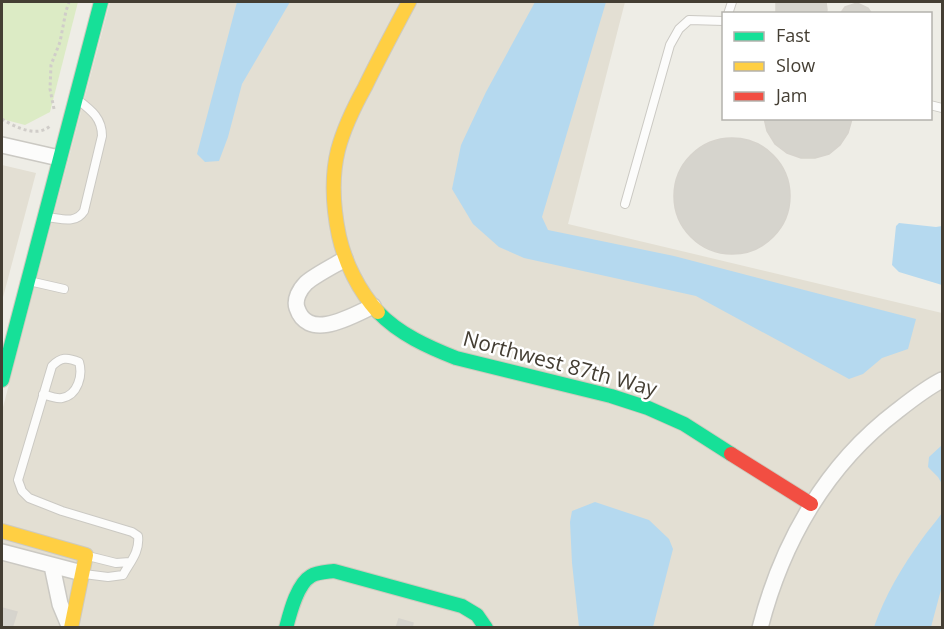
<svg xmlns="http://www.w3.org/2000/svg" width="944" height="629" viewBox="0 0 944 629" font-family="'Open Sans',sans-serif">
<rect width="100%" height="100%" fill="#eeede6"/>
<path fill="#e3dfd3" d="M110,2H625L568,224L942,313V627L2,628V411Z
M2,165L36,173L2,301Z"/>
<path fill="#dcebc5" d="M2,2H78L50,112L25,125L2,119Z"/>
<path fill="#b5d9ef" d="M237,2H290L242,84L228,137L219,161L205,162L197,154Z
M535,2H606L542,217L548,230L674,256L916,319L908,349L882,358L863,374L849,379L696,296L524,258L499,247L473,224L452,189L461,145L486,92Z
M899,223L936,227L942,226V285L899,272L892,265L896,226Z
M942,442V484L938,477L928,467L929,457L942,445Z
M595,502L649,520L669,539L673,549L653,627H579L572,563L570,522L572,511Z
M942,513V586L931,627H874C885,595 902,567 922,539C928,530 936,522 942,513Z"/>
<path fill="#d6d4cd" stroke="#d6d3cc" stroke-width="1.5" d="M776,2H826L827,10L826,14H776Z
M857,3L868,8L872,14H840L845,7Z
M764,118H852V119L848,133L840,145L829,154L815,158H801L787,153L775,144L767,131Z
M674 196a58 58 0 1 1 116 0a58 58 0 1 1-116 0Z
M2,608L17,612L12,628H2Z
M399,619L413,623L412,628H396Z"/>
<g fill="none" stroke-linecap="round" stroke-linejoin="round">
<defs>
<path id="lane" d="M728,14L732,2
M930,105L942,108
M625,204L670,45L679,29L689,20L724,21
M46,217C60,218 75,225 84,211L102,136C102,118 91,110 78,100
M29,281L64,289
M43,394C49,396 56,399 62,398C78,395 83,375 79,362C67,357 61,357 52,366L18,480L22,491L29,498L62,511L132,532L138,536C140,552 130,562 123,575L108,577L84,574
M88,556L116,563L130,562"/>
<path id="street" d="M2,145L59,158
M345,259C335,265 315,275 306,283C300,289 294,299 297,308C308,342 352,316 373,306
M2,552L82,573
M52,566L60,604L70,628
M760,628C782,542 826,465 897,411C911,400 926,388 942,380"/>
<path id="fast" d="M378,312C399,334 428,347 456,358L611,396L648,408L684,424L731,454
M2,380L101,2
M286,628C290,613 297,584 311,576C317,572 326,572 334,571L462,606L477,615L486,628"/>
<path id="slow" d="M378,312C359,291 345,263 339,236C333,207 331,178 338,150C344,127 354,107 365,87C379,58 394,30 409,2
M2,531L86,555L71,628"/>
<path id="jam" d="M731,454L811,504"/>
</defs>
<use href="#lane" stroke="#cbc9c3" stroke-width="10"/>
<use href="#street" stroke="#cbc9c3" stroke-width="18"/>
<use href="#fast" stroke="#cecabd" stroke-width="16"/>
<use href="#slow" stroke="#cecabd" stroke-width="16"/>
<use href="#jam" stroke="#cecabd" stroke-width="16"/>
<path stroke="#d0cdc9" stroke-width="3" stroke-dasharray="3 3" stroke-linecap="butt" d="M54,109L50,89L51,65L60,42L66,11L69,2
M2,119C15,127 37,138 50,126"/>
<use href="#lane" stroke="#fcfcfb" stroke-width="8"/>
<use href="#street" stroke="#fcfcfb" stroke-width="15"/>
<use href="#fast" stroke="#16e098" stroke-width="14"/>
<use href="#slow" stroke="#ffcf43" stroke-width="14"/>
<use href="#jam" stroke="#f24e42" stroke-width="14"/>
</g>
<g text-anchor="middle" stroke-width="5" stroke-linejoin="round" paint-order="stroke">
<g font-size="21" fill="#443e33" stroke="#fff">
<text transform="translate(560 364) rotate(15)" y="7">Northwest 87th Way</text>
</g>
</g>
<rect width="944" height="629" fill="none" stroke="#443e33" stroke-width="6"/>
<rect x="722" y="12" width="210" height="108" fill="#ffffff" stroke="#b4b2ad" stroke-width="1.5"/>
<rect x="734" y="32" width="30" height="9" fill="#16e098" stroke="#b4b2ad" stroke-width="1.5"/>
<text x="776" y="42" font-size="18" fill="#443e33">Fast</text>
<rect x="734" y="62" width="30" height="9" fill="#ffcf43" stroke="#b4b2ad" stroke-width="1.5"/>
<text x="776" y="72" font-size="18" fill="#443e33">Slow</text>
<rect x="734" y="92" width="30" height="9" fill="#f24e42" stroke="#b4b2ad" stroke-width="1.5"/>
<text x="776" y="102" font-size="18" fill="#443e33">Jam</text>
</svg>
